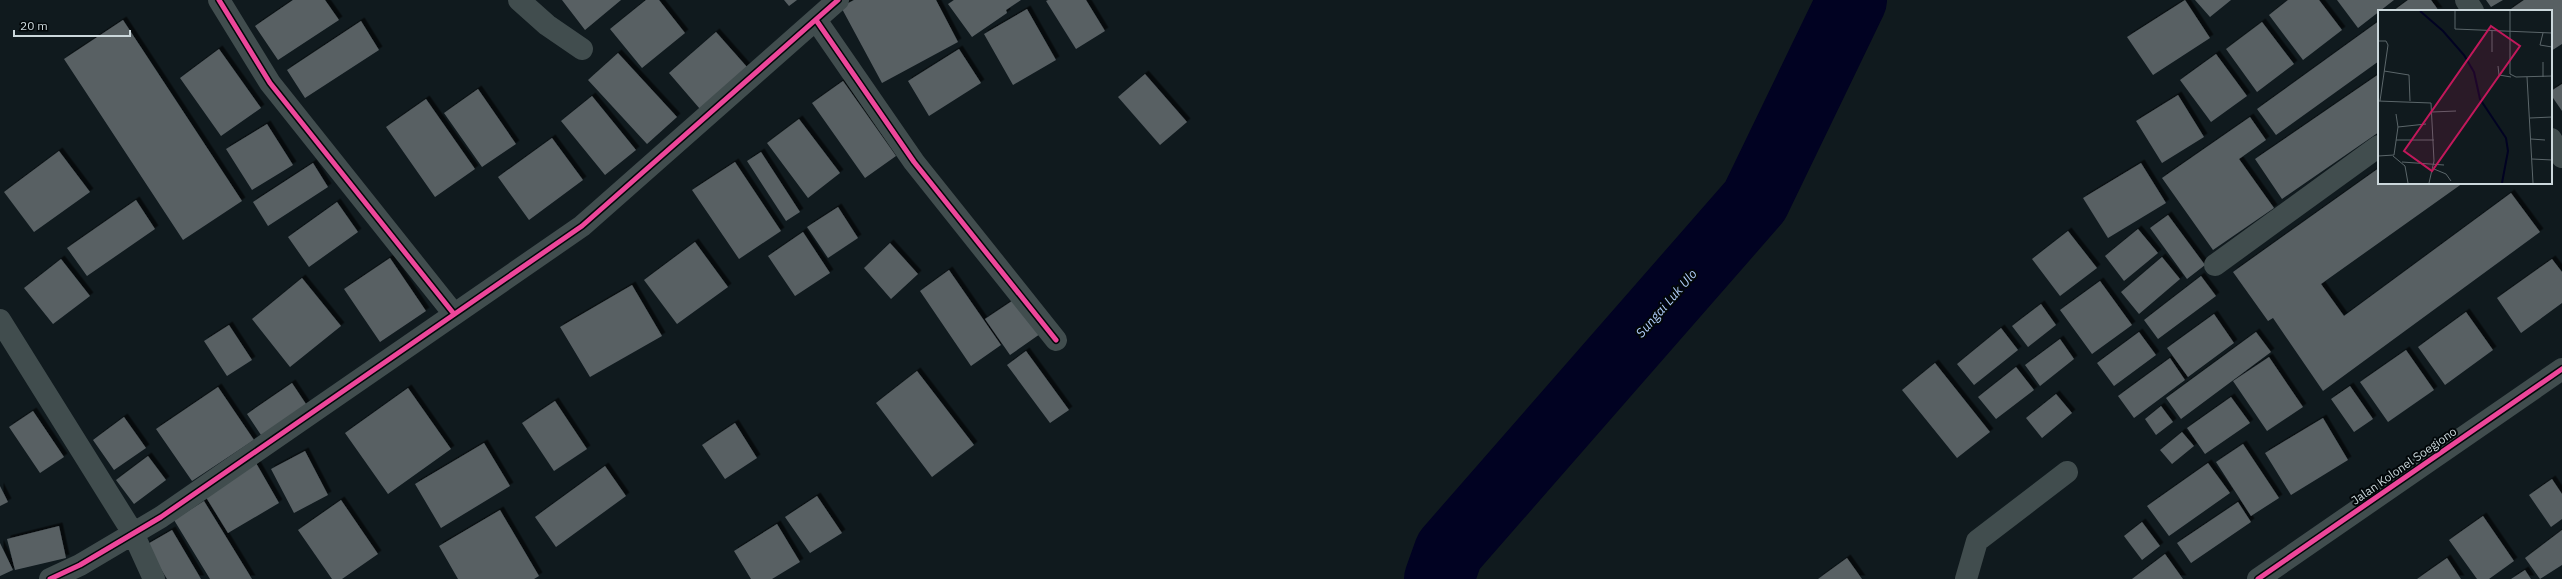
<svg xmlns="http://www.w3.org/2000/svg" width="2562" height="579" viewBox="0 0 2562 579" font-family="'IBM Plex Sans',sans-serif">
<defs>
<filter id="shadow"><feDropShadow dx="3.5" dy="-3.5" stdDeviation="0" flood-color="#0009"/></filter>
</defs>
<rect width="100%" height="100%" fill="#101a1e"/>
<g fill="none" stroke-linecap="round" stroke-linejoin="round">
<path stroke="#010222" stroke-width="70" d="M1439,579L1449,551L1755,201L1852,0"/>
</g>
<path fill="#586064" filter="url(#shadow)" d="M293,0H325L339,20L278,60L255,26Z
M562,0H621L585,30Z
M646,0H659L685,33L642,68L610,29Z
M784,0H797L789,6Z
M854,0H936L958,42L882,83L841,7Z
M954,0H1021L1006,10L1007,13L972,37L948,4Z
M1048,0H1086L1105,31L1076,49L1046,1Z
M2185,0L2210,38L2153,75L2127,37Z
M2195,0H2231L2210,17Z
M2288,0H2319L2342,30L2303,60L2269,15Z
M2337,0H2394L2358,28Z
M2408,0H2431L2439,11H2393Z
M2486,0H2503L2491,7Z
M2524,0H2562V44L2551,51V11H2508Z
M1027,9L1056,60L1013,85L984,34Z
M123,20L242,201L183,240L64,59Z
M361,21L379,50L305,98L287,70Z
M2379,21V61L2276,135L2257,109Z
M2262,22L2294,64L2257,92L2226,49Z
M716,32L747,67L700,109L669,73Z
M219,49L261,108L221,136L180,78Z
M959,49L981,83L929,116L908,81Z
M618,53L677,117L647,144L588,80Z
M2216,54L2247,96L2211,122L2180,80Z
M1145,74L1187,122L1160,145L1118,97Z
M2379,74V132L2282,199L2255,159Z
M843,81L896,156L865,178L812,103Z
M2562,84V111L2551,95V91Z
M478,89L516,144L482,167L444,113Z
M2178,95L2204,137L2162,163L2136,121Z
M592,96L636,150L605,175L561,121Z
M426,99L475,169L435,197L386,127Z
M2250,117L2266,140L2239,159L2274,208L2213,250L2162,178Z
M799,119L840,173L808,198L767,143Z
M267,124L293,165L252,190L226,149Z
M552,138L583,180L529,220L498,177Z
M59,151L90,192L34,232L4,192Z
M761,152L800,212L786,221L747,161Z
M735,162L781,231L739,259L692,190Z
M313,163L328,187L268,226L253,202Z
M2141,163L2166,203L2108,238L2083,198Z
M2379,168V183H2463L2321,284L2344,316L2511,193L2540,232L2323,391L2273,318L2268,321L2233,272Z
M136,200L155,229L87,276L67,248Z
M337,202L358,232L309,267L288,237Z
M838,207L858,238L828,258L807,227Z
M2168,215L2205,265L2187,279L2150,228Z
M2138,229L2158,253L2124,281L2105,256Z
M2068,231L2097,268L2060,296L2032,259Z
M803,232L830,273L795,296L768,256Z
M695,242L728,287L677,324L644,280Z
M890,243L918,274L891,299L864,268Z
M2162,257L2180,279L2139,314L2121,292Z
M390,258L426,311L380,342L344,289Z
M61,259L90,296L53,324L24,288Z
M2552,259L2562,272V303L2521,333L2497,298Z
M949,270L1001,345L971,366L920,291Z
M2201,276L2216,296L2158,339L2144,320Z
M302,278L341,326L290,367L252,319Z
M2100,281L2132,325L2092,354L2060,310Z
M632,285L662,336L590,377L560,327Z
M1015,299L1040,334L1010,355L985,319Z
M2041,304L2056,325L2028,347L2012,326Z
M2466,312L2493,350L2445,385L2418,347Z
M2214,314L2234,343L2188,377L2167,348Z
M229,325L252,360L227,376L204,341Z
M2001,328L2018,350L1974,385L1957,364Z
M2139,332L2156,355L2114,386L2097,363Z
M2256,332L2271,352L2181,419L2166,398Z
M2060,339L2074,359L2040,386L2025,365Z
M2406,350L2434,390L2388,422L2360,382Z
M1026,351L1069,410L1050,423L1007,365Z
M2269,357L2303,407L2267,431L2233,381Z
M2170,358L2185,380L2134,418L2118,396Z
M1935,363L1990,432L1957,458L1902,390Z
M2016,367L2034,390L1996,419L1978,397Z
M917,371L974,445L932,477L876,403Z
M292,383L308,407L263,438L247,414Z
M2350,386L2373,419L2354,432L2331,399Z
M218,387L254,440L192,481L156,429Z
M408,388L451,449L388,494L345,433Z
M2056,394L2072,413L2042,438L2026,418Z
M2231,397L2250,423L2205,454L2187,428Z
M555,401L587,449L554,471L522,423Z
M2161,406L2173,422L2156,435L2145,419Z
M33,411L64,457L40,473L9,427Z
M124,417L146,448L114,470L93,440Z
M2323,418L2348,460L2291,495L2265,453Z
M735,423L757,458L725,479L702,445Z
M2182,432L2194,446L2172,464L2160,450Z
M484,443L510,486L441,528L415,484Z
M2243,444L2279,498L2251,516L2216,462Z
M305,451L328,495L294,513L271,469Z
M148,456L166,480L134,504L116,480Z
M256,463L279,503L228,533L204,494Z
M2208,463L2230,493L2169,536L2147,506Z
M605,466L626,496L556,547L535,517Z
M2552,479L2562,494V519L2551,527L2529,495Z
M0,486L8,502L0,506Z
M817,496L842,533L810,553L785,517Z
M341,500L378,554L342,579H332L298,530Z
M204,501L252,579H210L174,520Z
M2238,502L2251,522L2191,563L2177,543Z
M500,510L539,576L534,579H458L439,546Z
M2483,516L2514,561L2489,579H2477L2449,540Z
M2142,522L2160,546L2142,560L2124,536Z
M777,524L800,562L772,579H751L734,551Z
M59,526L66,558L15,570L7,539Z
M172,530L201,579H167L146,545Z
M2562,530V565L2540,579L2525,558Z
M0,543L13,570L0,576Z
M2165,554L2183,579H2132Z
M1847,558L1862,579H1818Z
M2447,558L2461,579H2417Z
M2525,570L2531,579H2511Z"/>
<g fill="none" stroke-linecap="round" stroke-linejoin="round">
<path stroke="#414d4e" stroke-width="22" d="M219,0L270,83L454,314
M519,0L547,25L582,49
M2466,0L2473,11
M816,20L914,162L1056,340
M2551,139L2562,157
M2215,265L2379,146
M0,320L133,533L154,579
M50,579L80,565L161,517L582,226L838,0
M1966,579L1977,541L2067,472
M2258,579L2562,369"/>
<defs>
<path id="cycleway" d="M219,0L270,83L454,314
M816,20L914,162L1056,340
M50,579L80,565L161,517L582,226L838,0
M2258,579L2562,369"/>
</defs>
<use href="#cycleway" stroke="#020709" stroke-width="8"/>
<use href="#cycleway" stroke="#ed469a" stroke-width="5"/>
</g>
<g text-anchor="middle" stroke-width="4" stroke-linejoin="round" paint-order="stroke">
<g font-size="12" fill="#cbd7db" stroke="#020709">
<text transform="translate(2404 466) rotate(-35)" y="4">Jalan Kolonel Soegiono</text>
</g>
<g font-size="13" font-style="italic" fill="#b0cdf9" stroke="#020709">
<text transform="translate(1666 303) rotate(-49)" y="5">Sungai Luk Ulo</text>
</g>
</g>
<g transform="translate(2378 10)">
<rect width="174" height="174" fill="#101a1e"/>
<path fill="none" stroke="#010222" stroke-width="2" d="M42,1L65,21L86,45L96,62L102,89L128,128L130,141L124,173"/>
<path fill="none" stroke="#5b666a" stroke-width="1" d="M77,1V19L174,23M132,1V64L138,67L174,66M114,21V42M165,23L162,35L174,37M0,31H8L10,35L2,91M120,56L121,65L133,67M6,61L31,65L32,91M149,67L155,173M165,67V52M0,91L53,93L56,151L51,173M54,102L78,101M18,104L20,117M152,108L174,107M153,129L167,130M18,130H56M0,146L16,145L20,117L48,114M15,146L27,156L30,173M154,149L174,150M24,152L66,155M56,159L68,164L73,171"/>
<path fill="#c2185b" fill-opacity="0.15" stroke="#c2185b" stroke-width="2" d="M113,16L142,36L54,161L26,141Z"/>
<rect width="174" height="174" fill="none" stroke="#cbd7db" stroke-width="2"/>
</g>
<path d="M14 30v6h116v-6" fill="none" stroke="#cbd7db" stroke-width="2"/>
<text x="20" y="30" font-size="12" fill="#cbd7db" stroke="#020709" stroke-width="3" paint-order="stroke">20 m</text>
</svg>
